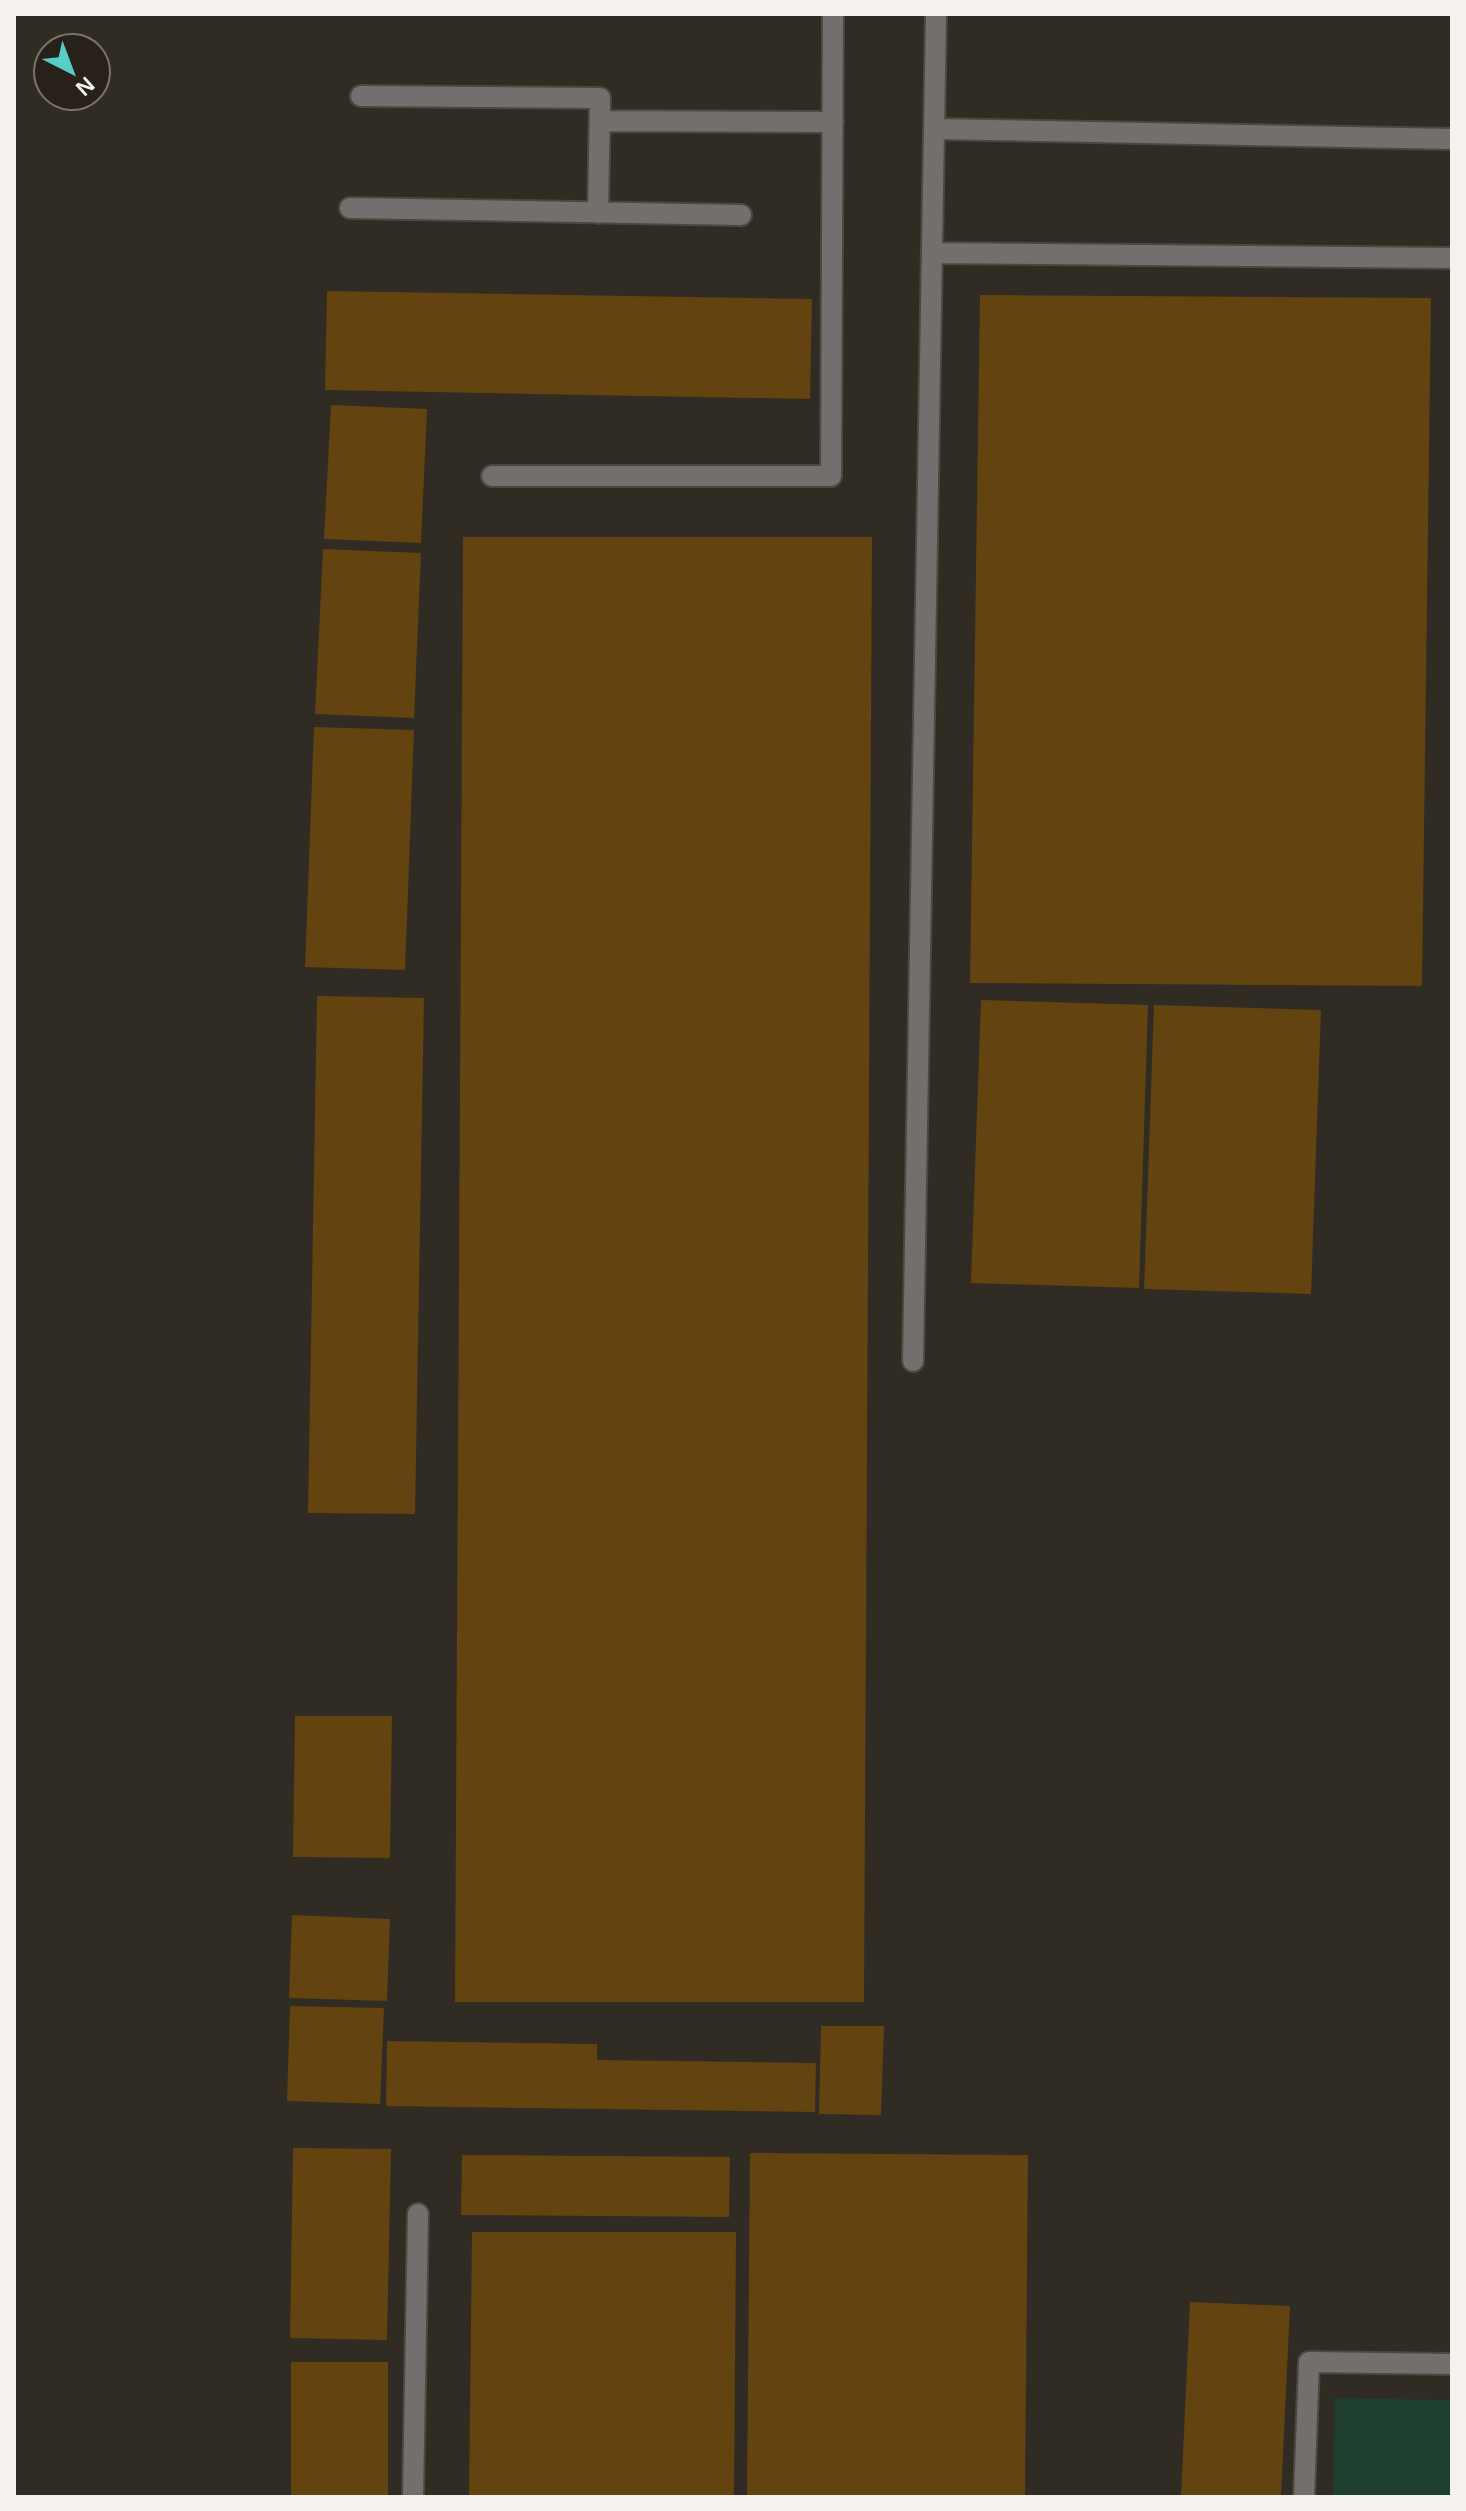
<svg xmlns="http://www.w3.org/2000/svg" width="1466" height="2511" viewBox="0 0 1466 2511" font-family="Helvetica,sans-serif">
<rect width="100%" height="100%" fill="#302b23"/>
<path fill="#1e3e2e" d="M1335,2398L1452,2400V2497H1333Z"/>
<path fill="#634310" d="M327,291L812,299L810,399L325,390Z
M980,295L1431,298L1422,986L970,983Z
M331,405L427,409L421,543L324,539Z
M463,537H872L864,2002H455Z
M323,549L421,553L414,718L315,714Z
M314,727L414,730L405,970L305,967Z
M317,996L424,998L415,1514L308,1513Z
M981,1000L1148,1005L1139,1288L971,1283Z
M1154,1005L1321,1010L1311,1294L1144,1289Z
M295,1716H392L390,1858L293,1857Z
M292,1915L390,1919L387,2001L289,1998Z
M290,2006L384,2008L380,2104L287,2101Z
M821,2026H884L881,2115L819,2114Z
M387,2041L597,2044V2060L816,2063L815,2112L386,2106Z
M293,2148L391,2149L387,2340L290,2338Z
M750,2153L1028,2155L1025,2497H747Z
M462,2155L730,2157L729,2217L461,2215Z
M472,2232H736L734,2497H469Z
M1190,2302L1290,2306L1281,2497H1181Z
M291,2362H388V2497H291Z"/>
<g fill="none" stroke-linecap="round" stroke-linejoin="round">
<defs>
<path id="lane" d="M361,96L600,98L598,213
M600,121L833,122
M935,129L1452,139
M350,208L741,215
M932,253L1452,258
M492,476H831L833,14
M913,1361L936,14
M413,2497L418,2214
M1304,2497L1309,2362L1452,2364"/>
</defs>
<use href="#lane" stroke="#4c473f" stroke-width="24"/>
<use href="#lane" stroke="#746f6d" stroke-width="20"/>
</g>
<rect width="1466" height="2511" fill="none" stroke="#f5f1ec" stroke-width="32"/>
<g transform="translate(72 72) rotate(138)"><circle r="38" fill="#27211a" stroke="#79746e" stroke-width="2"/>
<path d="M0-6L14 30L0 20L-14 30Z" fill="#56cec3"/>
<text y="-12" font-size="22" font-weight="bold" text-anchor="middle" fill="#f5f1ec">N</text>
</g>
</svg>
